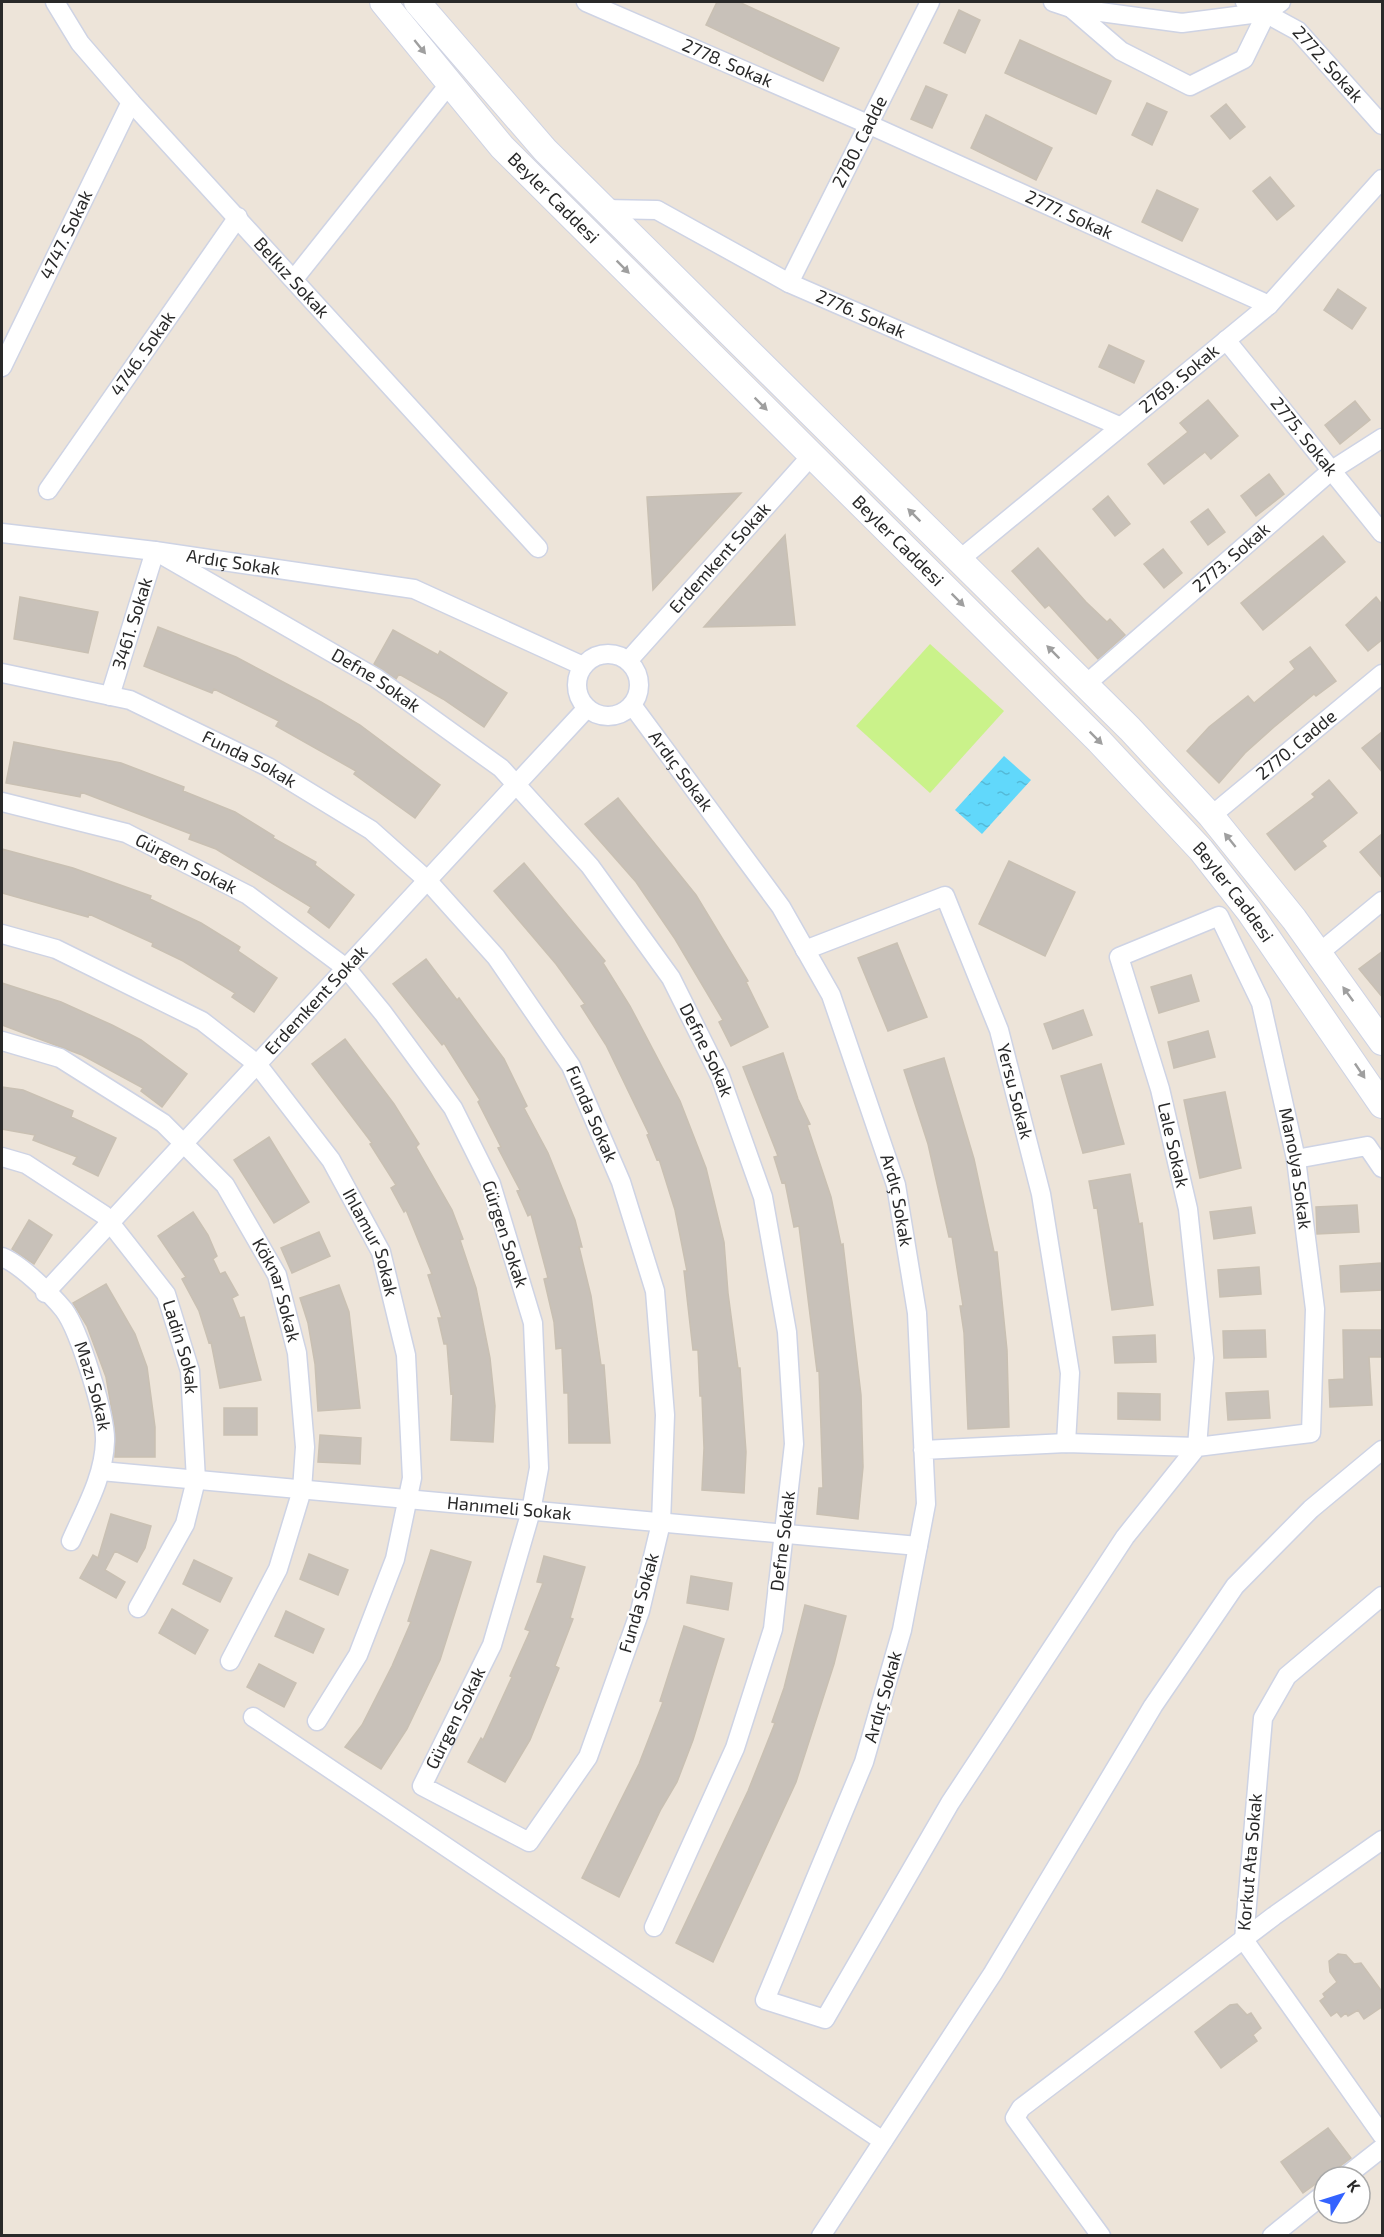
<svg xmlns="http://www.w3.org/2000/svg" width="1384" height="2237" viewBox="0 0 1384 2237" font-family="'Exo 2',sans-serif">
<defs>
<pattern id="water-ripples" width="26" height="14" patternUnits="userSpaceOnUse" patternTransform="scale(1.5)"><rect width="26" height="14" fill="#61d8fb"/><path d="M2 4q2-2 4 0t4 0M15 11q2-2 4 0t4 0" fill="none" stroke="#54b9d7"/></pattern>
</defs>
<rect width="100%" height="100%" fill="#ede4d9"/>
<path fill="#caf28a" d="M930,644L1004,711L930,793L856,726Z"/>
<path fill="url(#water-ripples)" d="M1004,756L1031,780L982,834L955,810Z"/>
<path fill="#c8c1b9" stroke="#c9c0b3" stroke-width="1.5" d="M717,2H739L839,48L823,81L706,25Z
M959,10L980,20L965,53L944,43Z
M1020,40L1111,81L1096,114L1005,73Z
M926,86L947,95L932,128L911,119Z
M1147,103L1167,112L1152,145L1132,135Z
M1226,104L1245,127L1230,139L1211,116Z
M986,115L1052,148L1036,180L971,148Z
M1270,177L1294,206L1277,220L1253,191Z
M1157,190L1198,209L1182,241L1142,222Z
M1338,289L1366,308L1352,329L1324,310Z
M1109,345L1144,361L1134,383L1099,367Z
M1208,400L1238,436L1211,459L1205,452L1164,484L1148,464L1188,432L1180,423Z
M1355,401L1370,420L1340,444L1325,425Z
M1269,474L1284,494L1256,516L1241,496Z
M741,493L653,590L647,497Z
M1108,496L1130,524L1115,536L1093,509Z
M1208,509L1225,532L1208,545L1191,522Z
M785,535L795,625L704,627Z
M1323,536L1345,562L1263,630L1241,603Z
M1038,548L1086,602L1107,622L1110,619L1125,635L1098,659L1049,605L1045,608L1012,571Z
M1163,549L1182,573L1164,588L1144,564Z
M20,597L98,612L88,653L14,639Z
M1376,597L1383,606V639L1368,651L1346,625Z
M158,627L236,657L321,702L360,725L440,785L415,818L354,774L356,771L276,726L279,721L214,689L212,693L144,666Z
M393,630L438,655L440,651L507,693L484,727L443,699L399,674L396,679L374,664Z
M1310,647L1336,681L1316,696L1314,694L1274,727L1245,753L1219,783L1187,751L1209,727L1248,696L1254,703L1295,669L1290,662Z
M1383,731V773L1362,748Z
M14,742L121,763L184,787L183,791L235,812L274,836L273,838L316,862L315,865L354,895L329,928L308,912L311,907L216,849L189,839L191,834L81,792L80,797L6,783Z
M1329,780L1357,813L1322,841L1326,846L1295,870L1267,834L1315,797L1312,794Z
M618,798L696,895L748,981L746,982L768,1027L731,1046L719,1022L723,1020L675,939L636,882L585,824Z
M1383,833V879L1360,852Z
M2,849L73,868L151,896L150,899L201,923L240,947L238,951L277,978L254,1012L232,997L235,993L183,961L152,946L153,943L89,914L88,917L2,893Z
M1009,861L1075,892L1045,956L979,924Z
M524,863L605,961L603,963L630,1006L680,1101L706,1168L724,1242L728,1293L738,1368H740L746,1452L744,1493L702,1490L704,1448L702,1396H700L698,1350H693L690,1324L684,1271H687L675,1210L659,1159L657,1160L647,1135L649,1134L606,1045L581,1006L585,1004L556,964L494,891Z
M897,943L927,1017L888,1031L858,958Z
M1383,951V998L1359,969Z
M426,959L457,1000L459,998L504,1059L527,1106L524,1108L548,1153L575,1220L582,1247H579L591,1296L601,1365H604L610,1443H569L568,1393H564L562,1348L556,1349L554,1322L544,1279L548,1278L531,1214L528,1216L517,1191L520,1190L498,1148L501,1147L478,1102L480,1100L444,1043L442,1045L393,984Z
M1191,975L1199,1001L1159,1013L1151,987Z
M2,983L61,1002L112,1025L141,1040L187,1074L162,1107L141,1091L143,1088L82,1055L2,1025Z
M1083,1010L1092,1035L1053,1049L1044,1024Z
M1208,1031L1215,1057L1174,1068L1168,1042Z
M345,1039L394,1104L419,1144L416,1147L452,1210L463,1239L460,1240L476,1288L490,1358L495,1406L493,1442L451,1440L453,1393L451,1394L447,1344H444L438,1318H442L428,1275L432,1274L406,1210L404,1212L391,1188L396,1185L370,1144L372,1143L312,1064Z
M783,1053L798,1099L810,1124L807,1125L831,1197L841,1245L843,1244L861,1395L863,1467L858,1519L817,1514L819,1488H823L819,1370L817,1371L799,1226L794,1227L785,1182L782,1183L774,1157L778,1156L743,1067Z
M944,1058L974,1159L994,1252H997L1007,1350L1009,1427L968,1429L964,1333L960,1306H963L952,1237H949L928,1144L904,1070Z
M1101,1064L1124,1144L1083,1153L1061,1076Z
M2,1087L23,1090L73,1111L71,1117L116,1138L98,1176L73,1164L77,1157L33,1140L35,1135L2,1129Z
M1225,1092L1241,1168L1200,1178L1184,1100Z
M269,1137L309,1202L274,1223L234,1160Z
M1130,1174L1139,1224L1142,1223L1153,1305L1112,1310L1097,1207L1094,1208L1089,1181Z
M1357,1205L1359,1232L1317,1234L1316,1207Z
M1251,1207L1255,1233L1214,1239L1210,1212Z
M193,1212L208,1235L217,1256L213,1259L220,1274L225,1272L238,1295L232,1298L240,1318L244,1317L261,1380L220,1388L211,1342L209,1343L199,1311L182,1279L186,1277L158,1236Z
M29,1220L52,1235L34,1264L12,1249Z
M319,1232L330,1256L292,1273L281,1248Z
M1381,1263L1383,1290L1341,1292L1340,1266Z
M1259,1267L1261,1294L1220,1297L1218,1270Z
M106,1284L135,1334L147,1367L155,1427V1457H115V1428L106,1377L87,1326L73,1303Z
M339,1285L349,1312L360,1408L318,1411L315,1364L308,1323L300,1298Z
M1265,1330L1266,1357L1224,1358L1223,1331Z
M1343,1330H1383V1357H1369L1372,1405L1330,1407L1329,1380L1344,1379Z
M1155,1335L1156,1362L1115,1363L1113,1337Z
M1268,1391L1270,1418L1228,1420L1226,1393Z
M1118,1393L1160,1394V1420L1118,1419Z
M224,1408H257V1435H224Z
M320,1435L361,1438L360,1464L318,1462Z
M111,1514L151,1526L145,1548L137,1562L115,1551L105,1570L125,1582L116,1598L80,1578L93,1555L98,1558Z
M431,1550L471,1562L440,1660L407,1729L381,1769L345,1747L362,1725L392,1666L411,1622L408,1621Z
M309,1554L348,1570L338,1595L300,1579Z
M544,1556L585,1567L570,1618L573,1619L555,1666L559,1668L530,1740L505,1782L468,1762L481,1738L483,1740L512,1677L510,1676L530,1631L525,1629L543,1583L537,1582Z
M194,1560L232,1578L220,1602L183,1584Z
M691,1576L732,1583L728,1610L687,1603Z
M805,1605L846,1616L834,1664L796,1782L713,1962L676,1943L748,1791L775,1723L772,1722L784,1688Z
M172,1609L208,1630L195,1654L159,1633Z
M286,1611L324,1629L313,1653L275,1636Z
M684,1626L724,1639L693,1740L677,1782L661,1809L619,1897L582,1878L639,1764L663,1702L660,1701Z
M259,1664L296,1683L284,1707L247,1687Z
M1338,1954L1346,1955L1354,1964L1361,1963L1383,1993V2006L1364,2019L1358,2010L1348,2016L1346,2013L1341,2017L1337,2012L1331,2016L1320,2001L1325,1997L1323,1994L1337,1982L1330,1972L1329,1961Z
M1237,2004L1247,2015L1251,2013L1261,2028L1253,2035L1257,2041L1221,2068L1195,2032L1230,2005Z
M1328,2128L1351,2158L1303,2193L1281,2162Z"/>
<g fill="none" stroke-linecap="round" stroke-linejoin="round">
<defs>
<g id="minor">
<path id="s1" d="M55,2L80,43L131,102L538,548"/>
<path id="s2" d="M586,2L870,125L1269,305"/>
<path d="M1053,2L1071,8L1182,23L1267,12L1281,2"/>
<path id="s3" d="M1245,2L1298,31L1382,125"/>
<path d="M1071,8L1121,51L1190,86L1244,59L1267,12"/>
<path id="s4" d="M604,209L657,210L789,283L1119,426"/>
<path d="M294,279L450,83"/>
<path id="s5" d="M789,283L930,2"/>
<path id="s6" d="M1226,340L1382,533"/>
<path id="s7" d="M2,367L131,102"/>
<path id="s8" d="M48,490L238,217"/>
<path id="s9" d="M2,533L155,551L376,678L501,768L590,866L671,978L720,1076L763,1197L787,1332L794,1444L773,1629L735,1748L654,1927"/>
<path id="s10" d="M959,560L1269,305L1382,179"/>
<circle cx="608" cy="685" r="31"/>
<path id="s11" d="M628,661L812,455"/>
<path id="s12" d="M2,673L130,700L268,767L371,830L427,880L496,957L571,1066L621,1182L655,1291L665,1415L661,1523L640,1611L588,1757L529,1842L422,1786L492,1645L531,1511L539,1468L533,1323L491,1184L453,1108L383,1013L346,968L248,895L126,833L2,802"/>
<path id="s13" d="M1085,685L1332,470L1382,438"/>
<path id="s14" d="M110,696L155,551L414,589L583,666"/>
<path id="s15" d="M632,705L781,907L831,995L896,1185L917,1313L926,1504L902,1630L864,1762L765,2000L825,2019L950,1803L1125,1537L1197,1447L1204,1358L1188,1209L1160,1089L1119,957L1219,916L1261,1003L1296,1159L1315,1309L1311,1433L1197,1447L1066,1443L923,1450"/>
<path id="s16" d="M1211,816L1382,674"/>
<path id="s17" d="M2,934L56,949L202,1021L257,1064L331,1160L381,1252L406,1355L412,1478L395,1559L358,1655L317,1721"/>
<path id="s18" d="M805,950L945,896L999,1030L1041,1194L1070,1373L1066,1443"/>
<path d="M1319,953L1382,901"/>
<path id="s19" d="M2,1041L60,1058L163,1123L225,1185L277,1275L297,1353L305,1447L302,1490L278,1569L230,1661"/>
<path id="s20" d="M2,1157L26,1164L104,1215L166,1294L190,1371L196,1480L185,1524L138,1608"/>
<path d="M1296,1159L1367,1146L1382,1168"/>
<path id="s21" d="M2,1257C20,1264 51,1294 64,1310C79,1330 106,1416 105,1441C104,1477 85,1509 71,1541"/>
<path id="s22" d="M45,1293L587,708"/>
<path id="s23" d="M101,1471L918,1546"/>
<path d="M1382,1596L1287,1676L1263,1718L1244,1940L1382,2135"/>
<path d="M253,1717L883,2141"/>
<path d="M1345,2177L1382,2148"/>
<path d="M821,2236L993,1973L1153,1706L1235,1586L1311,1509L1382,1450"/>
<path d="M1101,2236L1015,2118L1021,2108L1274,1916L1382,1840"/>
<path d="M1272,2236L1324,2194"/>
</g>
<g id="secondary">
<path id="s24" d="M383,2L502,147L1099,741L1201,850L1249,911L1382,1105"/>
<path d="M417,2L545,150L1130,729L1211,816L1294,919L1382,1042"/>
</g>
</defs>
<use href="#minor" stroke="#ced3e4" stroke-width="21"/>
<use href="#secondary" stroke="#ced3e4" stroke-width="28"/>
<use href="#minor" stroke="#fff" stroke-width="18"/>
<use href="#secondary" stroke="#fff" stroke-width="26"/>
</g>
<defs><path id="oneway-solid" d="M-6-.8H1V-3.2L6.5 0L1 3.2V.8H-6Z" transform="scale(1.5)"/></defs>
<g fill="#9f9f9f">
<use href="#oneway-solid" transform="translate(420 47) rotate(51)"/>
<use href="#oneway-solid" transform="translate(623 267) rotate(45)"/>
<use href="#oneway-solid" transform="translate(761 404) rotate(45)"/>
<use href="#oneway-solid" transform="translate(914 515) rotate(-135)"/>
<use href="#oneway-solid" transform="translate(958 600) rotate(45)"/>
<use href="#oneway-solid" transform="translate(1053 652) rotate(-135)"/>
<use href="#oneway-solid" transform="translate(1096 738) rotate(45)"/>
<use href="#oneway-solid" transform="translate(1230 840) rotate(-129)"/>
<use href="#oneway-solid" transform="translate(1348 994) rotate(-126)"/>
<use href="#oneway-solid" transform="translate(1360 1071) rotate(56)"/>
</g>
<g text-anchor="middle" stroke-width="4.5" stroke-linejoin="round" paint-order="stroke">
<g font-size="18" fill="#292929" stroke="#fff">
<text dy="6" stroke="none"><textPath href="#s2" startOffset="154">2778. Sokak</textPath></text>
<text dy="6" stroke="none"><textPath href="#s3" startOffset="105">2772. Sokak</textPath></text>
<text dy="6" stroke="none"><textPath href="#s5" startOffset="158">2780. Cadde</textPath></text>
<text dy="6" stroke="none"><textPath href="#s24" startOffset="260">Beyler Caddesi</textPath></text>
<text dy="6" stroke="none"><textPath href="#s2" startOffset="528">2777. Sokak</textPath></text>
<text dy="6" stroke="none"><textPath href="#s7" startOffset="147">4747. Sokak</textPath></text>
<text dy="6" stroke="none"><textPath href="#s1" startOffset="364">Belkız Sokak</textPath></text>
<text dy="6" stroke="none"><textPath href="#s4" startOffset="282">2776. Sokak</textPath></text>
<text dy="6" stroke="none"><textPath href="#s8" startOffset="166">4746. Sokak</textPath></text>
<text dy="6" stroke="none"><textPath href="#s10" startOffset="285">2769. Sokak</textPath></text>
<text dy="6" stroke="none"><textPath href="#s6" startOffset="124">2775. Sokak</textPath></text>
<text dy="6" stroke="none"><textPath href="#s24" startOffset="746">Beyler Caddesi</textPath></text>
<text dy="6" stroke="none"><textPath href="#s11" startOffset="138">Erdemkent Sokak</textPath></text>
<text dy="6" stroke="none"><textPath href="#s13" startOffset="194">2773. Sokak</textPath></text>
<text dy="6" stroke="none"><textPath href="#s14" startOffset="231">Ardıç Sokak</textPath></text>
<text dy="6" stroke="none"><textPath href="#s14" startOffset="76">3461. Sokak</textPath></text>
<text dy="6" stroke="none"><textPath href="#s9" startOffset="410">Defne Sokak</textPath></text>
<text dy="6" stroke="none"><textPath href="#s16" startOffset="111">2770. Cadde</textPath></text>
<text dy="6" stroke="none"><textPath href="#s12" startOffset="264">Funda Sokak</textPath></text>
<text dy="6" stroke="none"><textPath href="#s15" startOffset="82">Ardıç Sokak</textPath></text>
<text transform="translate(186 864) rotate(27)" y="6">Gürgen Sokak</text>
<text dy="6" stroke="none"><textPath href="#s24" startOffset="1232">Beyler Caddesi</textPath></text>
<text dy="6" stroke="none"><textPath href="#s22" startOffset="399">Erdemkent Sokak</textPath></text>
<text dy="6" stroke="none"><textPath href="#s9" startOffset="914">Defne Sokak</textPath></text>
<text dy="6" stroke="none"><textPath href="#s18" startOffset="358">Yersu Sokak</textPath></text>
<text dy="6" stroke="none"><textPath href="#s12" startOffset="768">Funda Sokak</textPath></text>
<text transform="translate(1173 1145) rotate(77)" y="6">Lale Sokak</text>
<text dy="6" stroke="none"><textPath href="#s15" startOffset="3018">Manolya Sokak</textPath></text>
<text dy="6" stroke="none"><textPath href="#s15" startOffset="568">Ardıç Sokak</textPath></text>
<text transform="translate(505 1234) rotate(72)" y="6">Gürgen Sokak</text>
<text dy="6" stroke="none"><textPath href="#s17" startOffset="502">Ihlamur Sokak</textPath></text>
<text dy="6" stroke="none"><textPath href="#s19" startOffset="388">Köknar Sokak</textPath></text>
<text dy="6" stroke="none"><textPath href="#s20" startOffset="274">Ladin Sokak</textPath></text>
<text dy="6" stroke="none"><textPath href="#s21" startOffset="164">Mazı Sokak</textPath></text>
<text dy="6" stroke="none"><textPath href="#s23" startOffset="410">Hanımeli Sokak</textPath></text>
<text transform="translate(783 1541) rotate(-83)" y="6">Defne Sokak</text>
<text transform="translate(639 1603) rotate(-74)" y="6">Funda Sokak</text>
<text transform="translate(883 1697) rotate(-74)" y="6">Ardıç Sokak</text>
<text dy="6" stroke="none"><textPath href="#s12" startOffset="1734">Gürgen Sokak</textPath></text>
<text transform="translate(1250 1862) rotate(-85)" y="6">Korkut Ata Sokak</text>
</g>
</g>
<rect width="1384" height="2237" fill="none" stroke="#292929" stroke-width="6"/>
<g transform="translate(1342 2195) rotate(52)"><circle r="28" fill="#ffffff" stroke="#a9a9a9" stroke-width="1.5"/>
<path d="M0-4.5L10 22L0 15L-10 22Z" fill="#3463ff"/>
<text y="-9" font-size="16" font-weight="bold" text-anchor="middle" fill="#292929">K</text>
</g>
</svg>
